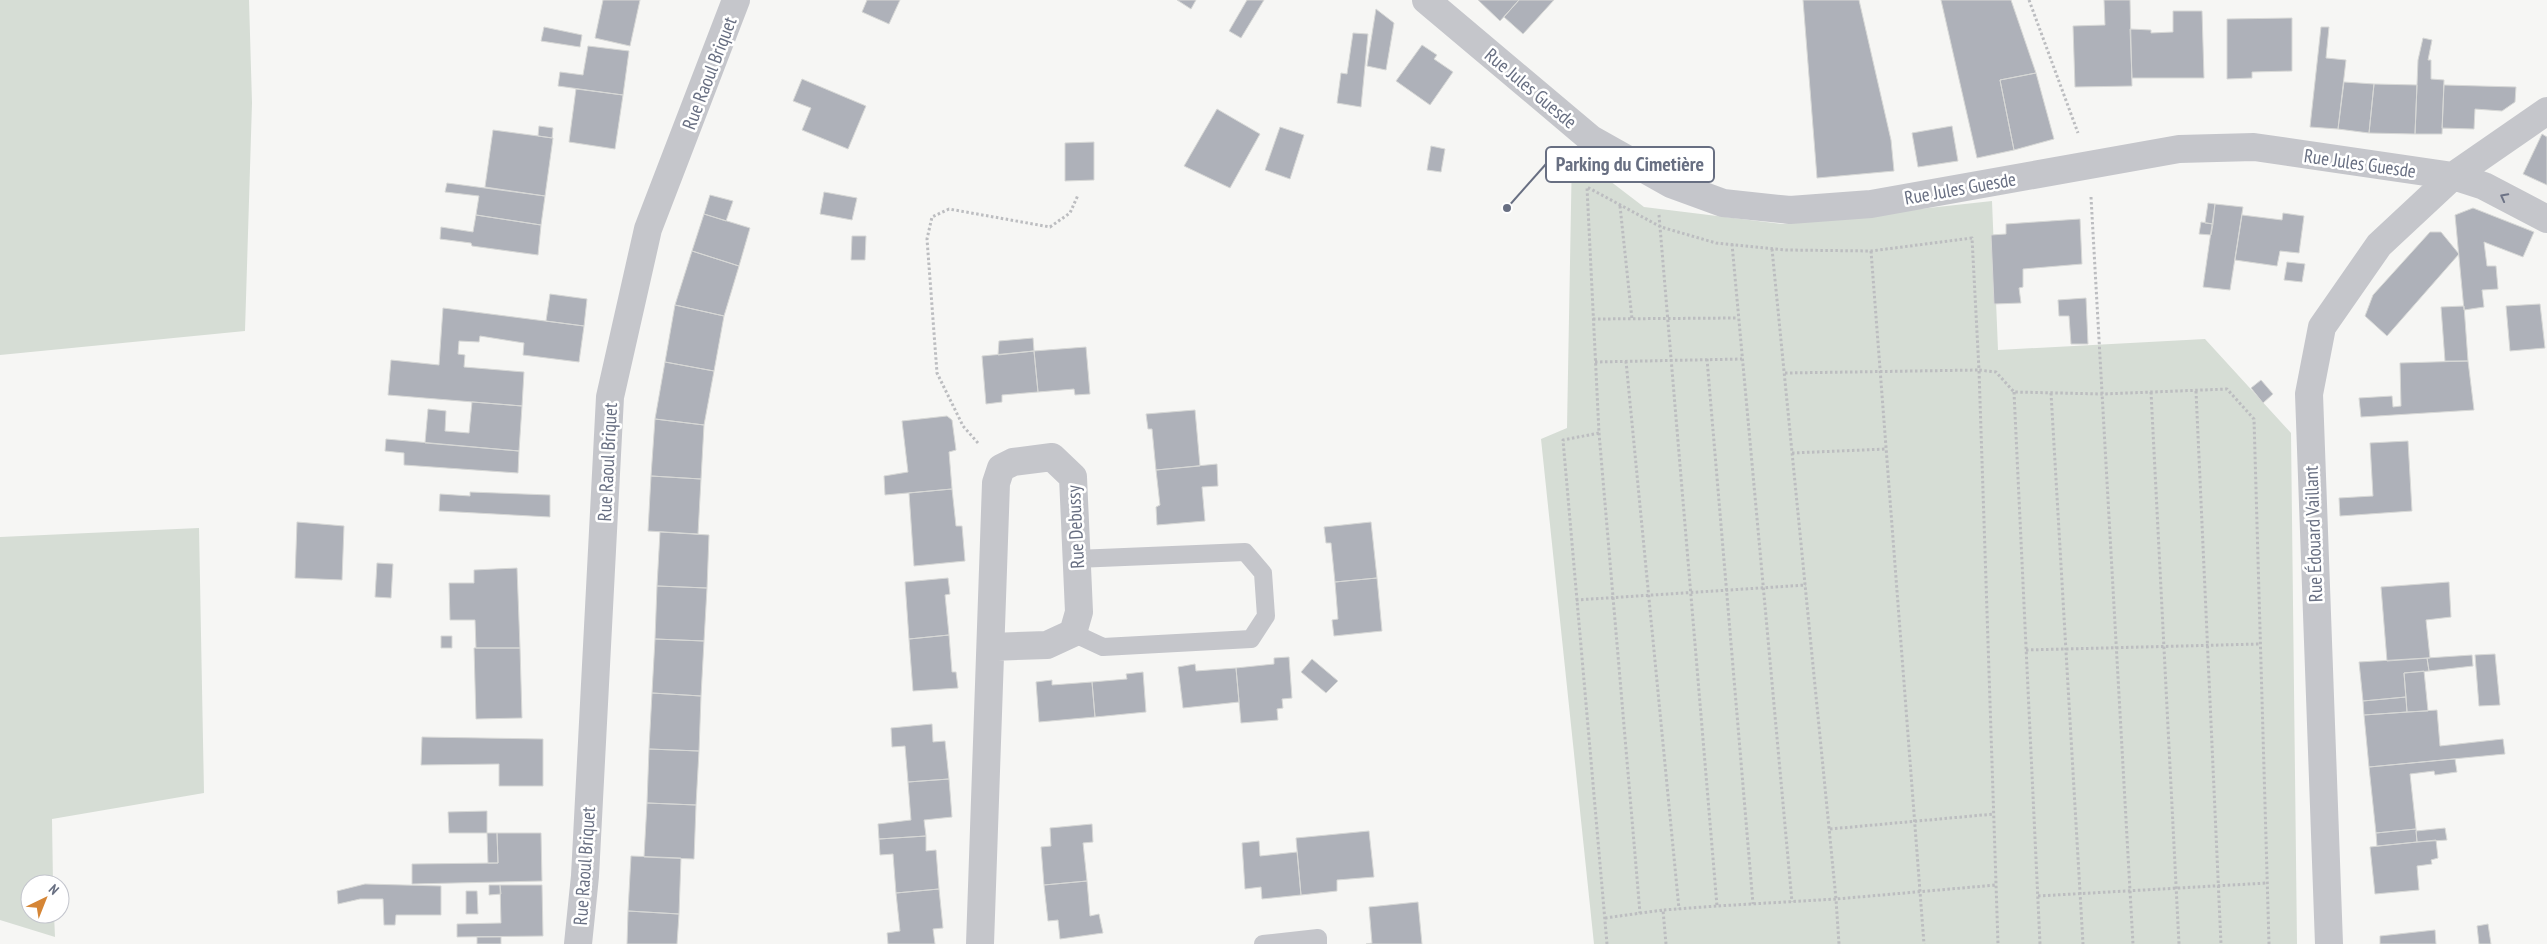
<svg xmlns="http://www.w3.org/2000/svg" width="2547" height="944" viewBox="0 0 2547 944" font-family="'PT Sans Narrow',sans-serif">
<rect width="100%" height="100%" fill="#f6f6f4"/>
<path fill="#d6ddd5" d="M0,0H249L252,103L245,331L0,355Z
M1572,152L1644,207L1783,224L1992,201L1998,350L2205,339L2291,433L2297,944H1594L1541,439L1567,428Z
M199,528L204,793L52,819L53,884H30V914H54L55,937L0,920V537Z"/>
<path fill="#aeb1b9" stroke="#d7d8d6" d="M603,0H640L630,46L595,38Z
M867,0H900L889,24L862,12Z
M1177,0H1196L1191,9Z
M1247,0H1264L1241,38L1229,31Z
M1478,0H1519L1500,21Z
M1519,0H1554L1523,34L1504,17Z
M1803,0H1859L1891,140L1894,171L1817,178Z
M1941,0H2011L2036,73L2000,80L2014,150L1977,158Z
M2104,0H2130L2132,86L2075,87L2073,26L2105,25Z
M1376,9L1394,23L1386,70L1367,66Z
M2173,11H2202L2204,78H2132L2130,29L2151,30V33L2173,32Z
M2292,18V71L2252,72V78L2227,79V19Z
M544,27L582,35L580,47L541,41Z
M2321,27H2329L2326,58L2346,60L2338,129L2310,127Z
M1353,33L1368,34L1361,107L1337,103L1341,73L1347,74Z
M2423,38L2432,40L2428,60H2431V79L2444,80L2442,134H2415L2418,60Z
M1422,45L1437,55L1434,59L1453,72L1430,105L1396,81Z
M588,46L629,51L623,95L558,86L560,72L583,75Z
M2036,73L2054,139L2014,150L2000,80Z
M802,79L866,106L848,149L802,130L811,108L793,101Z
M2344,82L2374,84L2369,133L2338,129Z
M2374,84L2417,85L2415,134L2369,133Z
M2444,85L2516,87L2515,102L2502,111L2475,109L2474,129L2442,128Z
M576,89L623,95L615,149L569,142Z
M1217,109L1260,134L1230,188L1184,166Z
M539,126L553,128L552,138L538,136Z
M1952,126L1958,161L1918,167L1912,133Z
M1280,127L1304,135L1290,179L1265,170Z
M493,130L553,138L545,196L485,187Z
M2542,134L2547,137V185L2523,174Z
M1094,142V180L1065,181V143Z
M1431,146L1445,149L1441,172L1427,170Z
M447,183L545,196L541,225L476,215L479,196L445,192Z
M824,192L857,198L852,220L820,214Z
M710,195L733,201L726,221L704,214Z
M2208,203L2215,204L2213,224L2205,223Z
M2215,204L2243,207L2230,290L2203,287Z
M2473,208L2534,232L2523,257L2484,242L2487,266H2496L2498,289L2482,290L2484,307L2464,310L2455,215Z
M2283,213L2304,216L2299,253L2280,251L2277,266L2235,260L2242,215L2282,220Z
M704,214L750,228L739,266L692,251Z
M476,215L541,225L538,255L472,246L471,243L440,239L441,227L473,232Z
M2080,219L2082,264L2023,269V287L2019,288L2021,303L1994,304L1991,235L2006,234V224Z
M2201,222L2213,224L2211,235L2199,234Z
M2430,232H2441L2459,254L2387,336L2365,316L2373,295Z
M852,236H866L865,260H851Z
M692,251L739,266L724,316L675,305Z
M2287,262L2305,264L2302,282L2284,280Z
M550,294L587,299L584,326L546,321Z
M2086,298L2088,344H2071L2069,316H2059L2058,300Z
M2540,304L2545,348L2510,351L2506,306Z
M675,305L724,316L714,371L665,362Z
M2464,306L2468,361H2445L2441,307Z
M443,308L584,326L579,362L523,355L524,343L480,336L479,342L459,341L458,354L465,355L464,367L524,372L522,406L388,395L391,360L439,365Z
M1033,338L1034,351L998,355L999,341Z
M1086,347L1090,394L1075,395L1074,389L1038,392L1034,351Z
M1034,351L1038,392L1002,395V402L986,404L982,356Z
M2468,361L2474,410L2361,417L2359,398L2392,396L2393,407L2401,406L2400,363Z
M665,362L714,371L704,425L655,419Z
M2261,380L2273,394L2263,403L2251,388Z
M472,402L522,406L519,451L425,443L428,409L446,411L445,431L469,433Z
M1195,410L1200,466L1156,470L1152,429H1148L1146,414Z
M947,416L952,420L956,450L949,452L952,489L885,495L884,476L908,472L902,421Z
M655,419L704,425L701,479L651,476Z
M386,439L519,451L518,473L404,465V453L385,451Z
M2408,441L2412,511L2340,516L2339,498L2373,496L2370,443Z
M1217,464L1218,486L1202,487L1205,521L1157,525L1156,507L1160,505L1156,470Z
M651,476L701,479L698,534L648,531Z
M952,489L956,526H962L965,561L914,566L909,493Z
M470,492L550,495V517L439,511L440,494L470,496Z
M297,522L344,526L342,580L295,578Z
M1371,522L1377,578L1335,582L1331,543H1326L1324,527Z
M660,532L709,535L707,588L657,586Z
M377,563L393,564L391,598L375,597Z
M517,568L520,648H476L475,620H450L449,583H474V570Z
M948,578L950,594L945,595L949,635L909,639L905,582Z
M1377,578L1382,631L1334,636L1332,620L1338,619L1335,582Z
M2449,582L2451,617L2426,620L2430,658L2387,661L2381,587Z
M657,586L707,588L704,641L655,639Z
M949,635L952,672H956L958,688L913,691L909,639Z
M441,636H452V648H441Z
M655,639L704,641L701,696L652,693Z
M474,648H520L522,718L476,719Z
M2495,654L2500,705L2479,706L2475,655Z
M2472,655L2473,666L2429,671L2427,658Z
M1289,657L1292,698L1282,699L1283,708L1277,709L1278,720L1241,723L1236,668L1274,664V658Z
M2427,658L2429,671L2404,673L2406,697L2363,701L2359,662Z
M1312,659L1338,681L1326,693L1301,672Z
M1195,664L1196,671L1236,668L1239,702L1183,708L1178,667Z
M2424,671L2428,711L2407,712L2404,673Z
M1143,672L1146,712L1095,717L1092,682L1127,679L1126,674Z
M1052,680V685L1092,682L1095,717L1039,722L1036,682Z
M652,693L701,696L699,751L649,749Z
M2406,697L2407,712L2364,715L2363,701Z
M2437,710L2440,746L2503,739L2505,754L2369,767L2364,715Z
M932,724L933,742L945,741L949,779L908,782L905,746L892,747L891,728Z
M422,737L543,739V786H499V764L421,765Z
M649,749L699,751L696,805L647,803Z
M2455,759L2457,772L2435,775L2434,771L2410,774L2416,829L2376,833L2369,767Z
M949,779L952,817L924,820L926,836L879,839L878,824L911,820L908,782Z
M647,803L696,805L694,859L644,857Z
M487,811V833H449L448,812Z
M1092,824L1093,842L1083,843L1087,881L1044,885L1041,847L1051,846L1050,828Z
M2445,828L2447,840L2417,842L2416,831Z
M2416,829L2417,842L2377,846L2376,833Z
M1369,831L1374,877L1337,880V891L1301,895L1296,838Z
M487,833H497L498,863H488Z
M497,833H541L542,881L412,884V864L498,863Z
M926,836V851L936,850L939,889L896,893L893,854L880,855L879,839Z
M2436,840L2438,858L2431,860L2432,864L2417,866L2419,890L2375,894L2370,847Z
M1259,841L1260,856L1297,852L1301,895L1262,899L1261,887L1245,889L1242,843Z
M631,856L681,858L679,914L628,911Z
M1087,881L1090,916L1099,914L1103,933L1060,939L1058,920L1048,921L1044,885Z
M365,884L441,886V915H396L395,925H384L383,899H360L338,904L337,891Z
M489,885H500L501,894L489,895Z
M500,885H542L543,936L457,937V924L501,923Z
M939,889L943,928L933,929L935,944H888L887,933L900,931L896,893Z
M466,891H477L478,914H466Z
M1418,902L1422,944H1366L1372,943L1369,907Z
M628,911L679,914L677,944H627Z
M2488,924L2491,944H2479L2477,926Z
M2435,930L2436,944H2380V936Z
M477,937H501V944H477Z"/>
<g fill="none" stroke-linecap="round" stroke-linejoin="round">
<path stroke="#bcbdc0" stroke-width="3" stroke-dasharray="2.5 2.5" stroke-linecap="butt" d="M2029,0L2078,133
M2091,197L2133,944
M1620,206L1632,319
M1659,215L1717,906L1836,899L1839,944
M1732,244L1792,902
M1772,249L1836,899L1996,885
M1871,251L1924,944
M1593,319L1738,318
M1707,359L1753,904
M1626,361L1679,909
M1595,362L1742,359
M1785,373L1979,370L1998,944
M2196,391L2221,944
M2014,392L2040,944
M2151,392L2179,944
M2051,393L2083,944
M1599,433L1640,913
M978,443L963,426L937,373L927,239L932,217L949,209L1050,227L1070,213L1078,195
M1792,453L1886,449
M1576,600L1806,585
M2026,650L2260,644
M1830,829L1994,814
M2038,896L2267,883
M1605,918L1663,910
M1607,944L1563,440L1599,433L1587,187L1661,227L1716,243L1786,250L1871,251L1972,238L1979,370L1996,372L2014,392L2103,394L2227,389L2254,419L2269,944
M1666,944L1663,910L1717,906"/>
<path stroke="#c5c6cb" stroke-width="18" d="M1073,633L1103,647L1251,639L1266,616L1263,573L1245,552L1076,559
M1263,944L1318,938V944"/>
<path stroke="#c5c6cb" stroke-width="28" d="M1426,0L1591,139L1671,184L1723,203L1790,210L1871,204L2179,149L2254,147L2453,176L2484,186L2547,219
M578,944L585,876L610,397L648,229L736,0
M980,944L996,483L1001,468L1013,462L1052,457L1073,477L1079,612L1073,633L1047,645L991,647
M2329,944L2309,394L2322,327L2379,245L2453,176L2547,111"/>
</g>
<defs><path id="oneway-chevron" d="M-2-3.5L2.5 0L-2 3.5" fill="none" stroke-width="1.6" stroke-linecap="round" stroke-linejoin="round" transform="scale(1.25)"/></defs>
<use stroke="#6d7386" href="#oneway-chevron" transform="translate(2504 197) rotate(-152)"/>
<g text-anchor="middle" stroke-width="5" stroke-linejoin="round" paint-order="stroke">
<g font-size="19" fill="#686f82" stroke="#fff">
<text transform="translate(709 73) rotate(-69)" y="7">Rue Raoul Briquet</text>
<text transform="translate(1531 88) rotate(40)" y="7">Rue Jules Guesde</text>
<text transform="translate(2360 163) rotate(8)" y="7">Rue Jules Guesde</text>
<text transform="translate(1960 188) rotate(-10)" y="7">Rue Jules Guesde</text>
<text transform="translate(607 462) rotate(-87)" y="7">Rue Raoul Briquet</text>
<text transform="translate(1075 527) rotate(-93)" y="7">Rue Debussy</text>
<text transform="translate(2313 534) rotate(-92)" y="7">Rue Édouard Vaillant</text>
<text transform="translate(584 866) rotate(-86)" y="7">Rue Raoul Briquet</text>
</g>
</g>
<path fill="none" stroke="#686f82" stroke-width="2" d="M1507 208L1546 164"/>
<circle fill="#686f82" stroke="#fff" stroke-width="2" cx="1507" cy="208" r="5"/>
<rect fill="#fff" stroke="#686f82" stroke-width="2" x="1546" y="147" width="168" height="35" rx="5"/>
<g font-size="20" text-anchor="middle" font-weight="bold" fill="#686f82">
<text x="1630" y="171">Parking du Cimetière</text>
</g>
<g transform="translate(45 899) rotate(43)"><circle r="24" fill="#ffffff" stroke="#c3c5cd"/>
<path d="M0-4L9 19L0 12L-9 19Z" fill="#d58535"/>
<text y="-8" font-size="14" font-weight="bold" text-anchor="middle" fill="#686f82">N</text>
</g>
</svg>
